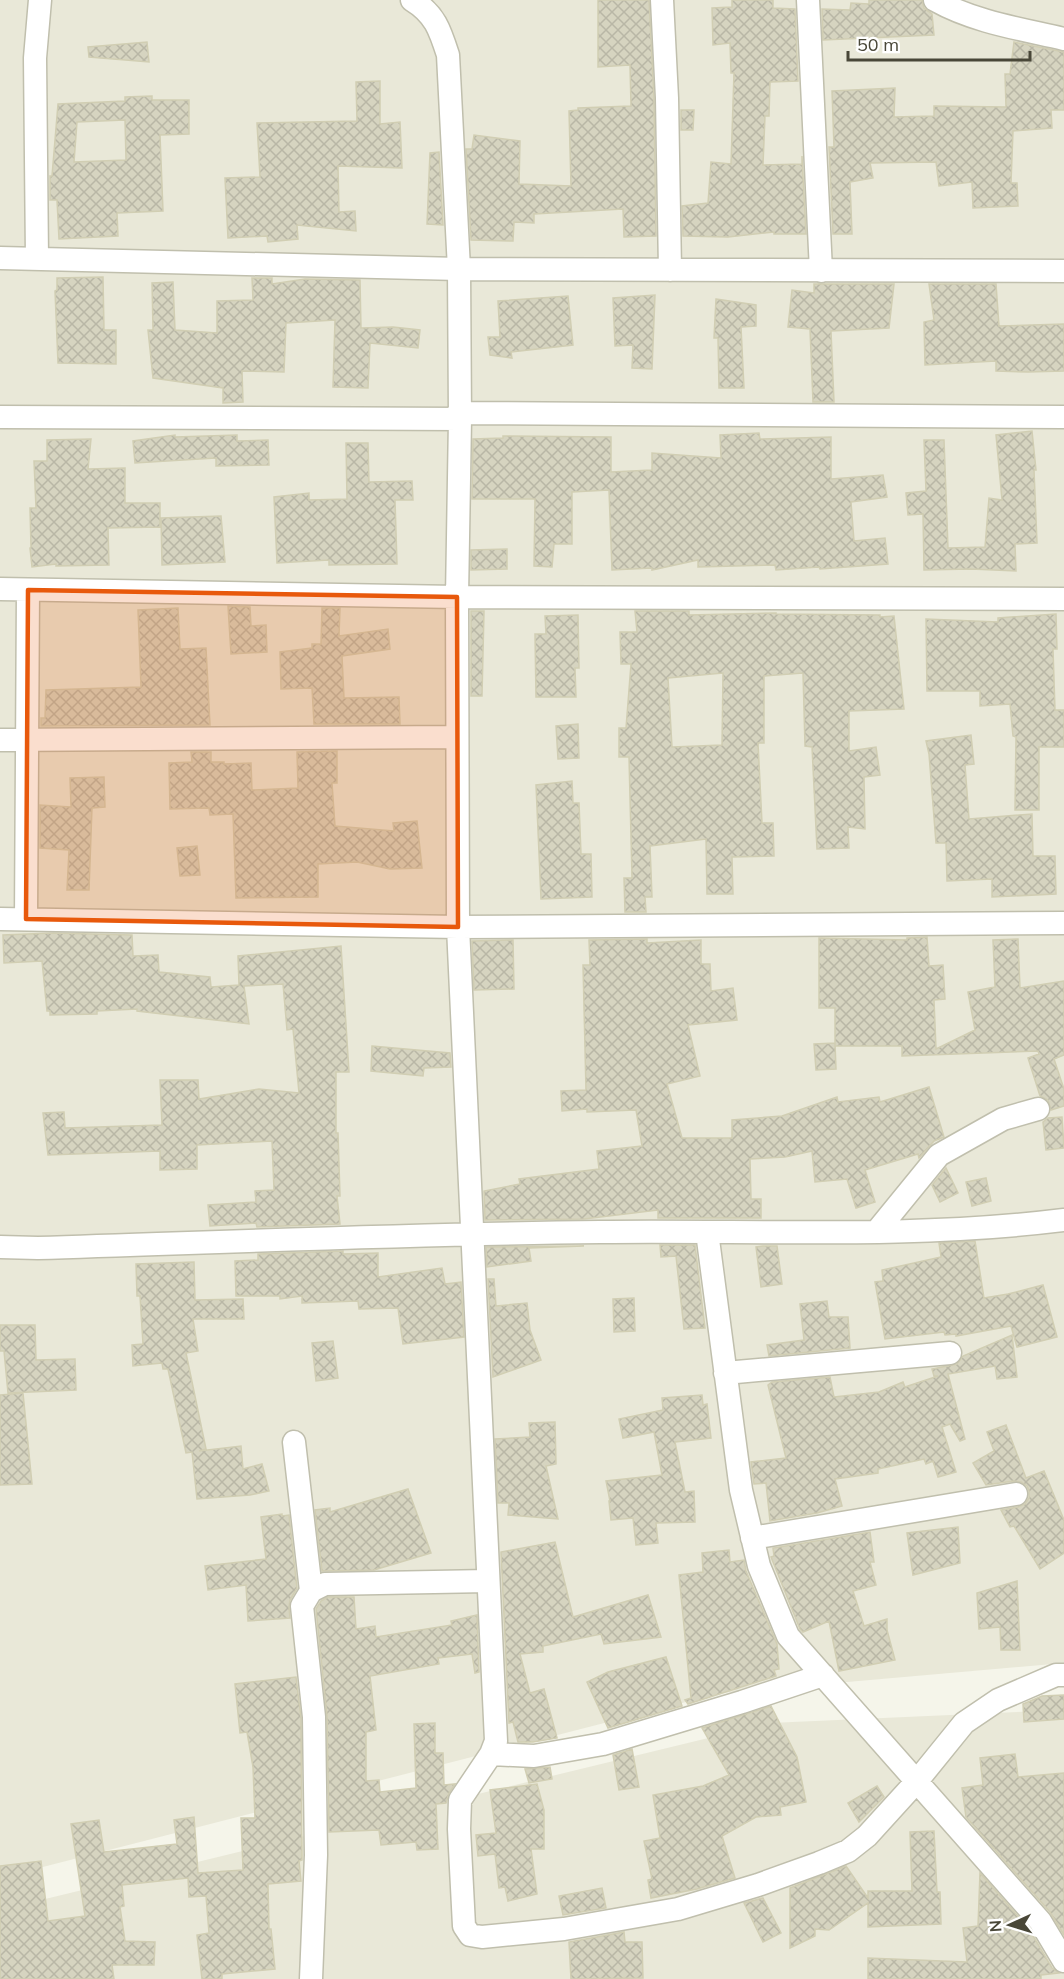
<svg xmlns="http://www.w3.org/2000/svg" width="1064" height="1979" viewBox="0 0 1064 1979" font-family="Mulish,sans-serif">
<defs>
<pattern id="building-cross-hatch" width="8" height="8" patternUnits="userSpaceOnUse" patternTransform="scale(1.5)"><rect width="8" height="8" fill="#d6d4c0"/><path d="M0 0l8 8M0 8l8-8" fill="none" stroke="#b9b7a6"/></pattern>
</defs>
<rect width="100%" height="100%" fill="#f5f5ea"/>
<path fill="#e9e8d8" d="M0,0H1064V1663L721,1693L0,1878Z
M1064,1710V1979H0V1910L770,1723Z"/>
<path fill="url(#building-cross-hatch)" stroke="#d1ceb3" stroke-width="1.5" fill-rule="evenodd" d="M598,0H649L654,98L656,236L624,237L623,209L534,214V223L514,222L513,241L471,240L466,149H472L474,135L520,141L519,184L571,186L569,111L578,110V108L631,106L630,65L598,67Z
M732,0H773V8L795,9L798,81L770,82L769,116H765L763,165L802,164V156L806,234H774V232L728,237L683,236L682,206L708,203L711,162L731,164L734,73H731L730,43L713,45L712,8L732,7Z
M869,0H922L924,8L932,14L934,35L823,40L822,9L850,10L851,3L869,4Z
M147,42L149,62L89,57L88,47Z
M1014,42L1064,52V110H1051L1052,128L1013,131L1011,183H1017L1018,206L973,208L972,182L939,186L936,162L870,163L873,178L850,182L852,234H833L829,147H834L832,91L895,88L894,117L934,116V106L1006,107L1005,74H1010Z
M380,81V124L400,122L402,168L338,166L339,212L355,211L356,231L297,225L298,239L268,242L267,236L228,238L225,178L260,177L257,123L357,121L356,82Z
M152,96V100H189V134L160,135L163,211L117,213L118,236L59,239L57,200H50V176H52L58,104L125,101V97ZM125,120L126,160L74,162L77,122Z
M681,110H694L693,130H681Z
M439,152L443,225L427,224L430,153Z
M103,277L104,330H116V364L58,363L55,291L57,290V278Z
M252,278H272V284L305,279L360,280L361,328L393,327L420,330L418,348L370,343L368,388L333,387L335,320L286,323L284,372L242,371L243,402L223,403V388L153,378L148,330H153L152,283L173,282L175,330L217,333V301L253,300Z
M814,284H894L889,328L831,331L834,402H813L810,329L788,327L792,290L814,293Z
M929,284H996L999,326L1064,324V371L1028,372L996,371V361L925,365L924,322L934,320Z
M655,295L652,369L632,368L633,345L615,346L613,298Z
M568,296L573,345L511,352L512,358L490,355L488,337H500L498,301Z
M716,299L756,305V326L741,327L744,388H719L718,338H714Z
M1032,431L1036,470H1034L1037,543L1015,544L1016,571L971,569L924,570L923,514L908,515L906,493L926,491L924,440H944L948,548L985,547L989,498L1002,500L996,435Z
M759,433L760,439L831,437V479L883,475L887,497L851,502L854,541L885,538L888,564L820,569L819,567L776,570L775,565L698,567V560L652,570V568L612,570L609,490L572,492V544H554L552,567L534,566L535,499H472L473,439L503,438V436L611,437V472L652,470V453L721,458L720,435Z
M175,435V437L237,435V441L268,440L269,465L216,466V458L135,463L133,441Z
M91,439L88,469L125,468V503H160V527L108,528L109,565L56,566V564L32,567L30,548L31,547L30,508H36L34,461H47V440Z
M346,443H368L369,482L412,481L413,500H395L397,564L329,565V560L277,563L274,497L309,493V500L347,499Z
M221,516L225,562L162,565L161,518Z
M507,549V569L471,570V550Z
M228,606L250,607L251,626L266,625L267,652L231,654Z
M178,608L180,649L206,648L210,725L41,726V718H45L46,690L141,687L138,610Z
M322,608H340L339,636L388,629L390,649L342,656L344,698L399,697L400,724H314L312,688L281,689L280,652L312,648V644H321Z
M471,611H484L482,696H471Z
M635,611H689V615L776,613V614L880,615V617L894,616L904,709L849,711V751L876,747L880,775L864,777L865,829L848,827L849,848L817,849L812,747L805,746L803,673L764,676V743H758L762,823H773L774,856L732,857L733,894H707L706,839L650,846L652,897H645L646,912H625L624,878H632L629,757H619V728H626L631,664H621L620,632H637ZM723,673L722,745L672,747L668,678Z
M1056,614L1057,649H1053L1055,710H1064V747H1039V810H1015L1016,737L1013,736L1010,704L980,706V691H927L926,619L998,622V618Z
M578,615L579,668H575L576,697H536L535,634H546L545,616Z
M578,724L579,758L558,759L556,726Z
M971,735L974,764L965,765L969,819L1032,814L1033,856H1055L1056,894L992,897V879L947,881L946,843H936L929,754L926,741Z
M337,751V783H332L335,826L394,831L393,823L417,821L422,868L390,869L357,862L318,864V897L236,898L233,814L210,815L209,808L170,809L169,763L192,762L191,752H211V762H224V764L251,763L252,790L298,788L297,752Z
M104,777L105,807L92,808L89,890H67L69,850L40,848V805L71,807L70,778Z
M572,781L573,803H579L581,854H591L592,897L541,899L536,785Z
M197,846L200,875L180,876L177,848Z
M53,933L132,935L133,956L158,955L159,972L210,977L211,987L239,985L238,956L341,946L349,1072H336V1133H338L340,1196H337L340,1224L257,1227L256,1223L210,1226L208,1205L256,1202L255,1191L274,1190L272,1141L197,1145V1169L160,1170V1151L48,1155L43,1113L64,1112L65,1128L162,1125L160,1080H198L199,1099L259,1089L299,1093L293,1029L287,1030L283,984L244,986L249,1024L137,1011V1009L97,1011V1014L50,1015V1011H47L42,961L4,963L3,935Z
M927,937L929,966L943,965L945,999L934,1000L936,1049L975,1030L968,992L995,987L993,940L1018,939L1020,988L1064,981V1055L1054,1059L1064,1089V1106L1051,1110L1048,1100L1040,1096L1028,1058L1039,1054L1038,1051L902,1056V1046H835V1008H819V938L907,940V938Z
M647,939V943L701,940V964H710L711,991L733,988L737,1020L688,1025L700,1076L667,1084L682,1138H732V1120L782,1116L837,1097L838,1102L879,1097L880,1102L929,1087L944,1137L934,1141L919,1158L918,1154L865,1170L875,1202L856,1208L847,1179L815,1182L812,1151L785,1157L750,1159L751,1199H761V1218H658V1210L584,1219L485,1220L484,1191L520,1184L519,1179L599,1169L597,1151L642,1146L636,1110L587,1112V1109L562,1111L561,1091L586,1090L583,965H590L589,940Z
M513,940L514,989L474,990L472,941Z
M835,1043L836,1069L816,1070L814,1044Z
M372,1046L450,1053L451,1067L424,1068L423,1076L371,1071Z
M1062,1117L1064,1148L1046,1150L1043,1122L1048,1118Z
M946,1168L958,1193L940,1202L932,1185Z
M986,1178L991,1201L972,1206L966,1182Z
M975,1241L984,1298L1008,1294L1043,1285L1057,1337L1017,1347L1011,1326L956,1336V1334L945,1335L944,1332L885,1339L875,1282L883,1281L882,1270L941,1257L939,1243Z
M660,1245H695L705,1328L684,1329L676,1256L661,1257Z
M584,1246L529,1248L531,1261L487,1267L486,1247Z
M763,1246H777L782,1284L761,1287L756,1247Z
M343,1251V1254L378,1253V1277L442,1268L445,1284L461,1282L464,1337L403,1344L398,1308L359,1309L358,1301L302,1303V1296L280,1299V1296H236L235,1261L258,1260V1254Z
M194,1262L195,1300L243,1299L244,1319H193L198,1351L186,1353L206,1449L199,1451L241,1446L243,1469L262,1464L269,1491L250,1495L197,1499L192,1452L186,1453L168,1369H163L162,1363L133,1366L132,1345L143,1344L140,1296H137L136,1264Z
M488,1279H494L496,1306L527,1303L530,1330L541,1360L493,1377Z
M634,1298L635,1331L614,1332L613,1299Z
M827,1301L829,1317H848L850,1348L769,1356L767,1345L804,1340L800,1304Z
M0,1325H35L36,1360L75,1359L76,1390L8,1393L4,1351H0Z
M1012,1335L1017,1377L997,1379L995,1366L948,1374L965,1439L960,1441L950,1424L942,1427L956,1472L938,1477L933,1461L926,1464L924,1459L878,1469V1473L835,1479L842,1506L817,1513L770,1521L766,1483L754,1484L751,1462L786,1458L768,1385L772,1382L830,1377L834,1397L879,1392L903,1382L905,1387L938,1376H934L932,1369L957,1364L963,1356Z
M333,1341L338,1378L316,1381L312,1343Z
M23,1393L32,1484L0,1485V1395Z
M702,1395L703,1405L707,1404L711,1438L675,1442L685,1492L694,1491L695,1522L656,1523L658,1543L636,1545L633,1518L611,1520L609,1501H610L606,1481L662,1475L654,1432L623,1438L619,1419L663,1410L662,1398Z
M555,1422L556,1464L546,1466L558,1519L508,1515L509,1503H498L495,1439L530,1437L529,1423Z
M1006,1425L1026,1478L1044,1471L1064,1520V1553L1040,1569L1014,1526L1010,1527L1001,1510L1018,1507L1025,1504L1029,1498V1491L1027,1486L1021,1482L1014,1481L986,1485L973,1463L994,1451L987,1432Z
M408,1489L431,1553L374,1570L322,1571L315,1510L330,1508V1512Z
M282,1514V1516L289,1515L297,1588L290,1600L289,1607L290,1618L248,1621L246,1585L208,1590L205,1566L266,1559L261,1517Z
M958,1527L960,1563L913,1575L907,1533Z
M870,1532L874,1562H870L876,1585L853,1591L864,1626L887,1619V1630L895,1660L839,1671L829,1621L803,1632L800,1629L771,1557L774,1556L773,1548Z
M555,1542L573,1617L648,1595L661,1637L604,1644L601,1634L543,1646V1652L520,1654L530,1693L544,1689L557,1738L533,1742H518L513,1722L509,1723L501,1552Z
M729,1550L730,1562L744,1560L746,1571L777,1644L779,1669L774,1670L776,1676L688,1704L685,1700L691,1698L679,1575L703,1572L702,1553Z
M1017,1581L1020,1650H1001L1000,1627L979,1629L977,1593Z
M328,1597H354L356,1629L375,1626L376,1637L452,1625L451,1621L477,1615L479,1672L475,1673L472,1654L438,1658L439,1664L370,1676L376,1730L366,1732V1781L379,1780L380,1792L416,1788L414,1724L435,1723V1753H443L444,1785L455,1784L449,1793L446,1803L436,1804L438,1849L417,1850L416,1842L381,1845L379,1830L329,1832L327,1716L316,1609L321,1601Z
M666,1657L682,1706L608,1728L587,1682L608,1672Z
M296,1677L301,1718L302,1855V1860L299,1861L301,1881L268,1884L269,1929H271L275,1969L222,1974V1979H202L197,1935L209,1933L206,1896L189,1897L188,1878L122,1885L124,1906L120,1907L125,1941L155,1942L154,1965H112L114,1979H0V1866L41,1861L48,1921L85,1916L71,1824L99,1820L104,1852L177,1844L174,1820L194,1817L198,1873L243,1870L241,1818H255L253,1767L247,1732L240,1733L235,1684Z
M1064,1695V1719L1024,1722L1023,1704L1042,1696Z
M771,1706L797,1757L806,1802L780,1807L781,1815L756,1817L722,1836L735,1878L697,1889L651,1898L648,1880L652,1879L644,1841L660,1838L653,1795L703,1786L729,1775L702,1728Z
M632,1749L639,1787L619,1790L613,1755Z
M1015,1754L1018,1777L1064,1773V1935L1050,1912L966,1817L962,1788L983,1785L980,1758Z
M550,1767L552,1779L529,1783L525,1769Z
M537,1784L544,1810V1849H531L537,1894L508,1901L505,1887L499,1888L495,1854L478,1856L476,1835L496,1833L490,1790Z
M877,1786L884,1797L859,1822L848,1803Z
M934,1831L937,1892H940L941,1924L868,1927V1903L829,1930L815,1929V1936L790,1948V1888L846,1866L868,1898V1891H912L910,1832Z
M980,1873L1029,1929L1052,1968L1059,1973L1041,1975V1979H868V1958L967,1962L963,1928L978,1926Z
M602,1888L606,1908L563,1915L559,1896Z
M763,1898L781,1933L763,1942L744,1903Z
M624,1932L625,1942H642L643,1978L571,1979L569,1942Z"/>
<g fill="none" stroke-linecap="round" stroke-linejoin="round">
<defs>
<path id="street" d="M412,0C435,14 440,30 448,55L459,269L460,419L457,597L458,927L496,1741L491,1754L460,1800L459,1829L464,1926L470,1935L482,1937L564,1929L678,1909L758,1885L819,1863L848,1851L867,1836L917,1781L964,1723L998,1700L1056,1675H1064
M662,0L667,98L670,270
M808,0L821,271
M935,0C974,22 1021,29 1064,39
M0,258L459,269L1064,271
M37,259L35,58L40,0
M458,413L1064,417
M0,417L460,419
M0,589L457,597L1064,599
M0,740L457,737
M0,919L458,927L1064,923
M26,919L28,590
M877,1231L939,1155L1003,1119L1038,1109
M707,1232L741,1490L759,1566L788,1636L1040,1921L1064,1961
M0,1247L38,1248C226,1242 413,1234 600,1232C754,1230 910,1239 1064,1220
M725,1373L950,1353
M294,1442L311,1591
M752,1538L1016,1494
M491,1754L534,1756L603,1744L742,1702L823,1675
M311,1979L316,1855L314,1717L302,1606L311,1591L325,1584L488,1581"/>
</defs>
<use href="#street" stroke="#c0bfad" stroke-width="25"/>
<use href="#street" stroke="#fff" stroke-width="22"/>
</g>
<path fill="#e8590c" fill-opacity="0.2" stroke="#e8590c" stroke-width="4.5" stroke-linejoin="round" d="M28,590L457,597L458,927L26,919Z"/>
<g transform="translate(1010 1925) rotate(266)" stroke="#ffffff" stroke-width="4.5" paint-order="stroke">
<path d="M0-4.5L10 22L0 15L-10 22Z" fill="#494738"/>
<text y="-9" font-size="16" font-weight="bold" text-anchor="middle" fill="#494738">N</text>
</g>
<path d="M848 51v9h182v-9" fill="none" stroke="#494738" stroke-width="3"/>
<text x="857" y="51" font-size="18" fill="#494738" stroke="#ffffff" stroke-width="4.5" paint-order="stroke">50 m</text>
</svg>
